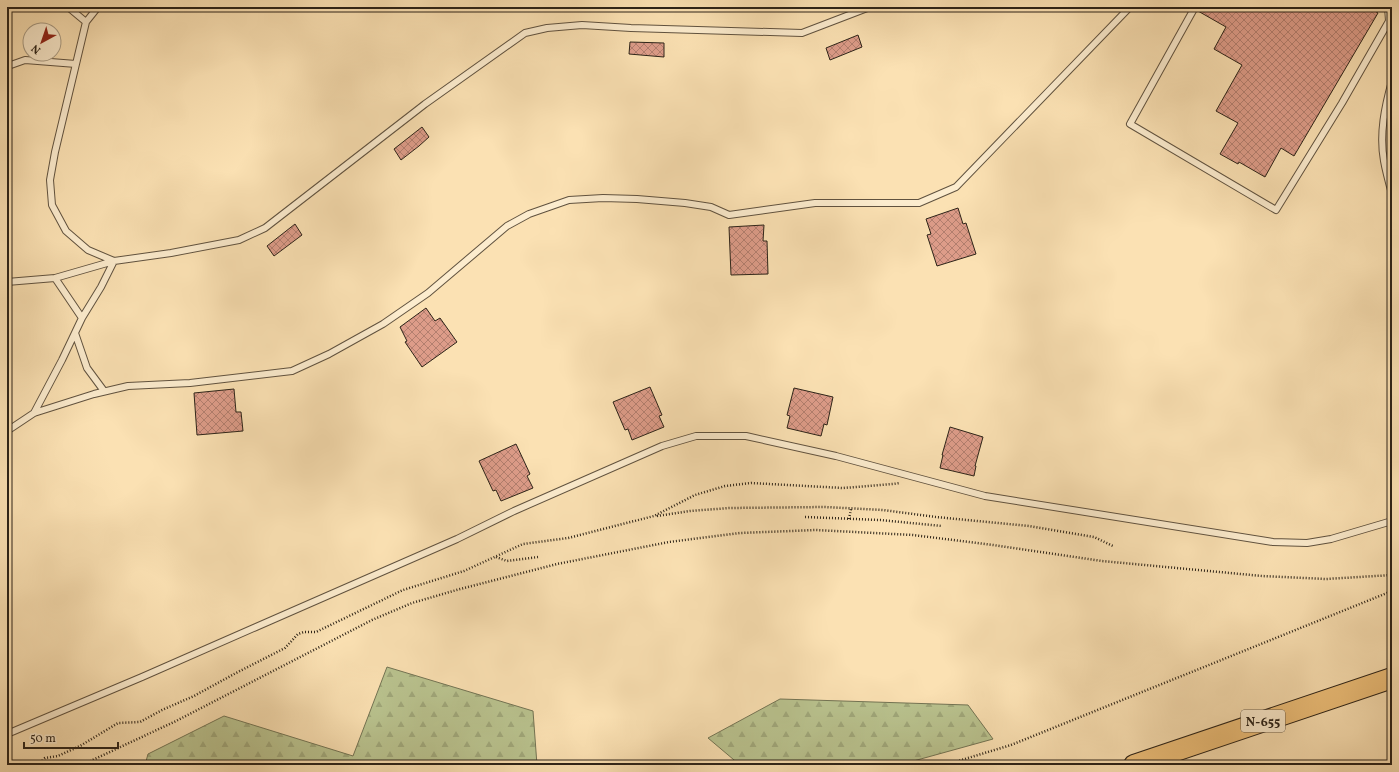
<svg xmlns="http://www.w3.org/2000/svg" width="1399" height="772" viewBox="0 0 1399 772" font-family="Vollkorn,serif">
<defs>
<pattern id="forest-firs" width="22" height="20" patternUnits="userSpaceOnUse"><rect width="22" height="20" fill="#bac490"/><path d="M5 1l3.5 6h-7zM16 11l3.5 6h-7z" fill="#a0a87b"/></pattern>
<pattern id="building-cross-hatch" width="8" height="8" patternUnits="userSpaceOnUse"><rect width="8" height="8" fill="#dd9c89"/><path d="M0 0l8 8M0 8l8-8" fill="none" stroke="#b37f6f"/></pattern>
</defs>
<rect width="100%" height="100%" fill="#fbe1b3"/>
<filter id="stains"><feTurbulence type="fractalNoise" baseFrequency=".005" numOctaves="4"/><feColorMatrix values="0 0 0 0 .2 0 0 0 0 .09 0 0 0 0 .02 0 0 0 .5 -.17"/></filter>
<radialGradient id="worn" r=".72"><stop offset=".6" stop-color="#630" stop-opacity="0"/><stop offset="1" stop-color="#630" stop-opacity=".3"/></radialGradient>
<path fill="url(#forest-firs)" stroke="#737454" d="M387,667L533,711L537,765H145L148,754L224,716L353,756Z
M780,699L968,705L993,739L899,765H740L708,738Z"/>
<path fill="url(#building-cross-hatch)" stroke="#2c2318" d="M1199,7H1368L1378,13L1294,156L1281,148L1265,177L1239,162L1238,164L1220,154L1238,123L1216,111L1242,65L1214,49L1226,27L1198,11Z
M858,35L862,47L830,60L826,48Z
M630,42L664,43V57L629,54Z
M422,127L429,137L419,146L401,160L394,149Z
M958,208L963,224L966,223L976,254L937,266L927,235L931,234L926,219Z
M295,224L302,235L274,256L267,246Z
M764,225L763,241H767L768,274L731,275L729,227Z
M426,308L435,321L440,318L457,342L422,367L405,342L407,341L400,327Z
M650,387L662,415L659,416L664,427L632,440L628,429L625,430L613,402Z
M794,388L833,397L827,425L824,424L821,436L787,428L790,416L787,415Z
M234,389L236,412H241L243,431L197,435L194,393Z
M950,427L983,437L975,466H976L974,476L940,468L943,455H942Z
M516,444L530,474L527,476L533,488L501,501L496,490L493,491L479,461Z"/>
<g fill="none" stroke-linecap="round" stroke-linejoin="round">
<defs>
<path id="service" d="M68,7L86,22L98,7
M1195,7L1130,124L1276,210L1342,103L1389,21L1388,7
M76,64L86,22
M8,66L25,60L76,64L55,152L50,180L52,205L66,231L88,250L114,261L55,278
M1392,81C1385,106 1379,134 1384,161C1386,172 1389,183 1392,194
M7,282L55,278L82,318L62,360L34,413
M82,318L101,287L114,261L171,253L239,240L265,228L425,104L525,33L547,28L582,25L631,28L802,33L870,7
M75,333L87,368L104,391
M7,431L34,413L94,394L128,386L190,383L292,371L329,354L383,324L428,293L507,226L529,214L569,200L603,198L637,199L685,203L711,207L729,215L815,203H919L956,187L1130,7
M7,734L142,677L256,627L457,539L514,511L662,446L696,436H746L836,456L985,496L1273,542L1307,543L1331,539L1392,521"/>
<path id="trunk" d="M1134,765L1392,678"/>
</defs>
<use href="#service" stroke="#60523f" stroke-width="8"/>
<use href="#trunk" stroke="#2c2318" stroke-width="22"/>
<path stroke="#2c2318" stroke-width="2.5" stroke-dasharray="1 2" stroke-linecap="butt" d="M657,516L690,511L729,508L825,507L883,510L936,517L1029,526L1094,537L1113,546
M805,517L880,520L942,526
M849,519L851,509
M496,557L507,561L538,557
M38,765L45,758L58,756L80,746L118,723L140,722L162,710L194,696L236,673L285,648L298,634L304,632H316L403,590L464,571L523,544L568,538L654,516L695,495L725,486L751,483L843,488L893,484L900,483
M82,765L176,721L372,620L412,603L460,589L557,564L669,542L740,533L816,530L913,535L993,545L1102,561L1262,576L1326,579L1392,575
M945,765L1011,745L1392,591"/>
<use href="#service" stroke="#fcecce" stroke-width="6"/>
<use href="#trunk" stroke="#eec07a" stroke-width="20"/>
</g>
<g text-anchor="middle" stroke-width="3.5" stroke-linejoin="round" paint-order="stroke">
<rect fill="#fcecce" stroke="#6a5f4f" stroke-width="1" x="1241" y="710" width="44" height="22" rx="3"/>
<g font-size="13" font-weight="bold" fill="#2c2318">
<text x="1263" y="726">N-655</text>
</g>
</g>
<rect width="1399" height="772" fill="none" stroke="#fbe1b3" stroke-width="24"/>
<rect x="8" y="8" width="1383" height="756" fill="none" stroke="#2c2318" stroke-width="2"/>
<rect x="12" y="12" width="1375" height="748" fill="none" stroke="#2c2318"/>
<g transform="translate(42 42) rotate(220)"><circle r="19" fill="#fcecce" stroke="#a99c85"/>
<path d="M0-3L7 15L0 10L-7 15Z" fill="#8f2418"/>
<text y="-6" font-size="11" font-weight="bold" text-anchor="middle" fill="#2c2318">N</text>
</g>
<path d="M24 742v6h94v-6" fill="none" stroke="#2c2318" stroke-width="2"/>
<text x="30" y="742" font-size="12" fill="#2c2318" stroke="#fcecce" stroke-width="3" paint-order="stroke">50 m</text>
<rect width="100%" height="100%" filter="url(#stains)"/>
<rect width="100%" height="100%" fill="url(#worn)"/>
</svg>
